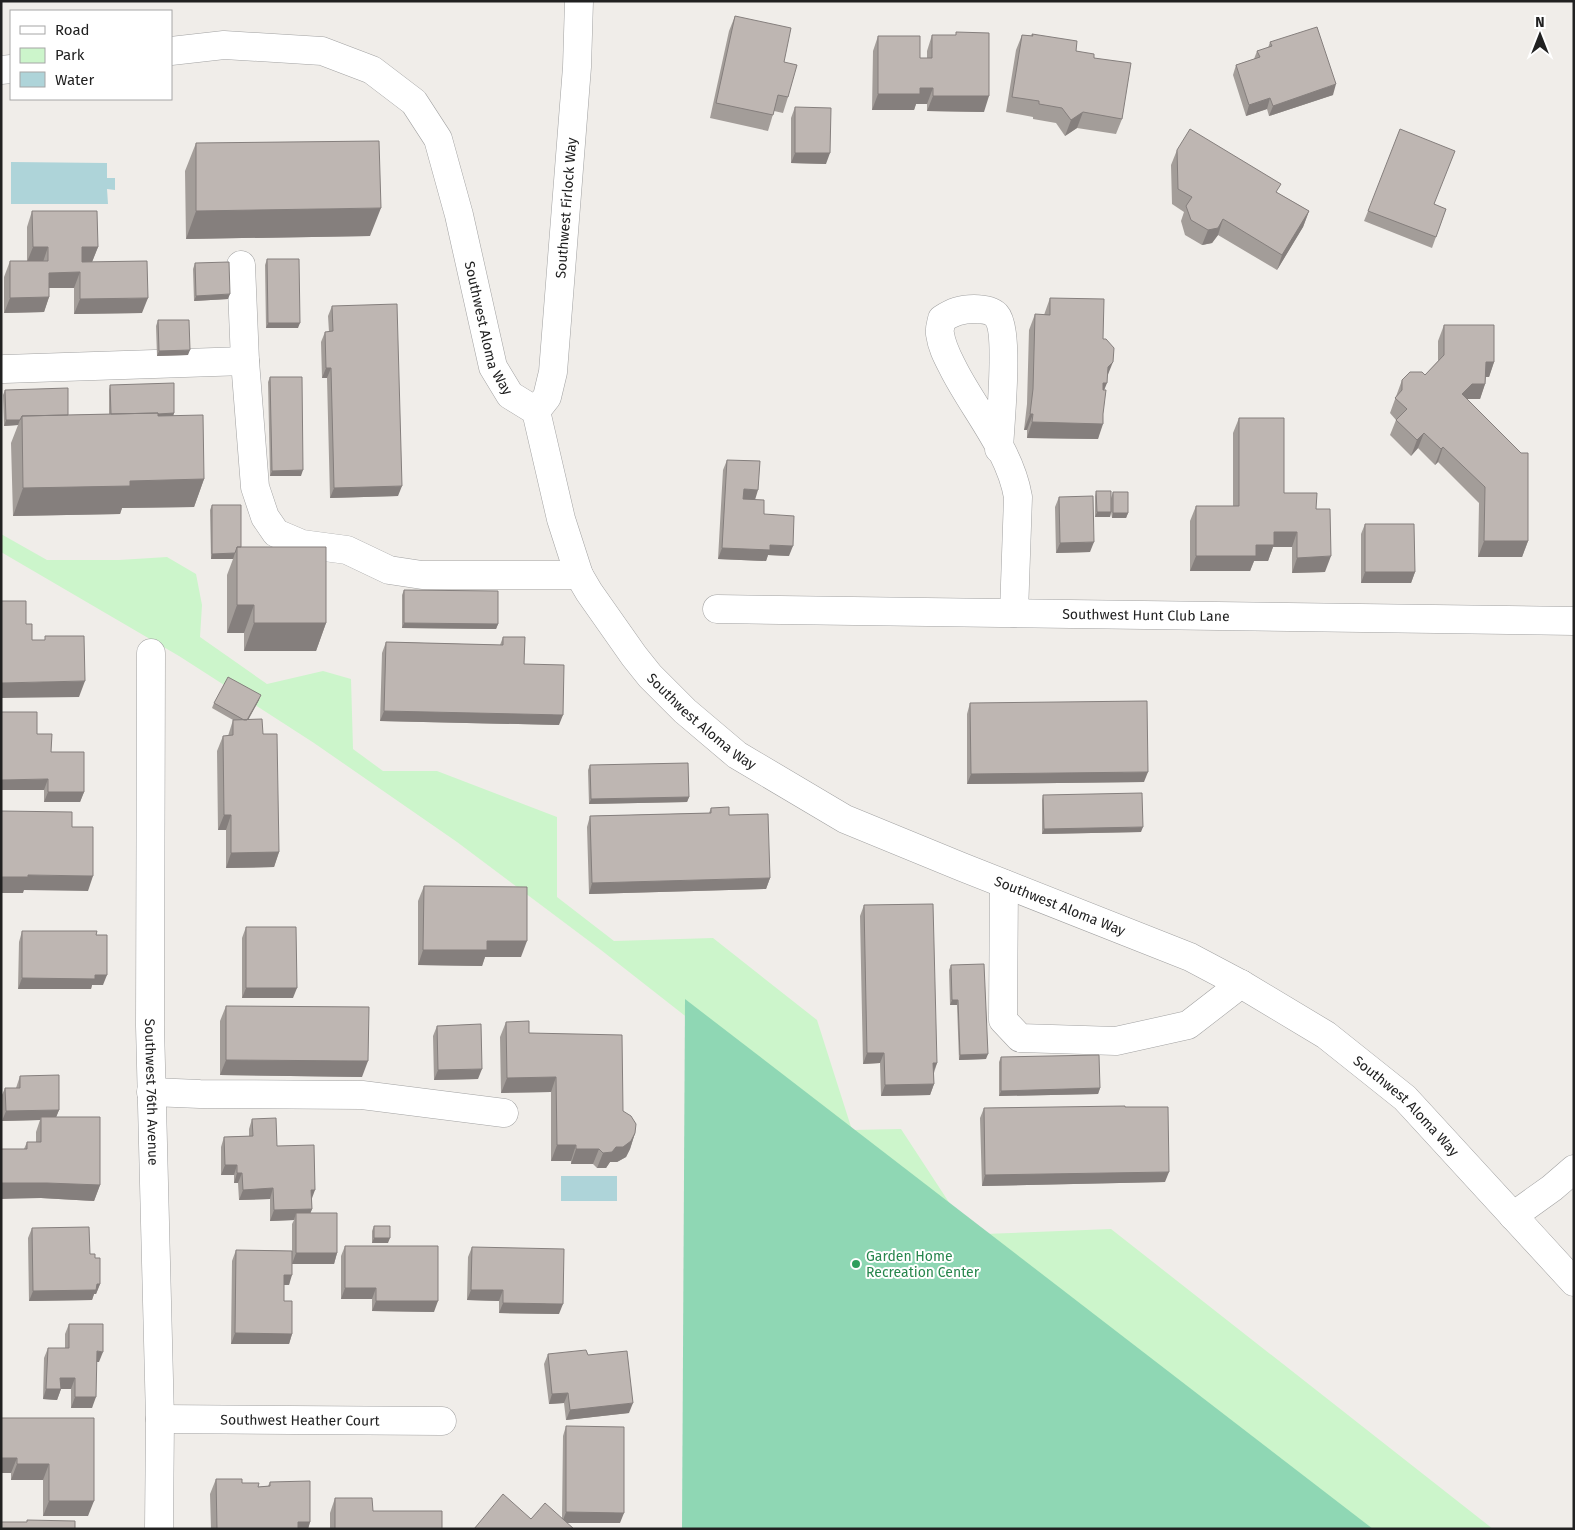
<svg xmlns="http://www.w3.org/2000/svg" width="1575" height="1530" viewBox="0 0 1575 1530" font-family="'Fira Sans',sans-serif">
<rect width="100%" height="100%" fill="#f0ede9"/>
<path fill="#ccf5cb" d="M1,534L47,560H119L167,557L196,574L202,605L200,637L267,684L323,671L351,679L353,749L383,771H437L557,817V897L614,941L713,938L817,1020L852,1130L901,1129L954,1210L984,1234L1111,1229L1493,1529H1340L601,950L457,842L314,743L179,656L1,552Z"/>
<path fill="#8fd7b4" d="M685,999L1373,1529H682Z"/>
<path fill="#aed4d9" d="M11,162L107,163V178H115V190L107,189L108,204H11Z
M561,1176H617V1201H561Z"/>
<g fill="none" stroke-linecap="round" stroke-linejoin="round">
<defs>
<g id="minor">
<path id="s1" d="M171,51L224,45L322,51L372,70L414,102L438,139L459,215L493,367L510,395L536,411L561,519L579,575L589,592L634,656L650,676L685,711L737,755L845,819L962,867L1190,957L1241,984L1326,1035L1405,1098L1574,1282"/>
<path d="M1,70L11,69"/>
<path d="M241,265L245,361"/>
<path d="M4,369L245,361L255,487L265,517L276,533L302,544L347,550L389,570L422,575H579"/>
<path id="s2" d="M536,411L547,397L553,372L577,67L579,1"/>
<path d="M999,449C1000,425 1010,330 996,315C991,310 981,309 974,309C961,309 953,312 942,319C941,324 939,329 940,334C942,348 948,358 954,370C975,411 1010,450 1018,497L1014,613"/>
<path id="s3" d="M717,609L1574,621"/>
<path id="s4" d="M151,653L150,1026L160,1419L159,1529"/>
<path d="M1004,884L1003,1020L1020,1038L1116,1041L1188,1025L1241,984"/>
<path d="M151,1092L200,1094L362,1095L504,1113"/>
<path d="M1513,1216L1552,1188L1574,1169"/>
<path id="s5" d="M160,1419L442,1421"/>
</g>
</defs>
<use href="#minor" stroke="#a2a2a2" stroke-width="29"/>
<use href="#minor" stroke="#fff" stroke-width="28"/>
</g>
<path fill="#a39d99" d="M735,16L784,62L788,97L783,113L774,111L768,131L710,118L729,31Z
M1032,34L1094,58L1122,119L1116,134L1077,128L1065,136L1056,123L1033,119V117L1006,112L1016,50L1022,35L1031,36Z
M932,35L984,112L927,111V104H916L914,110H872L873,51L878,36L920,58H927V51Z
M1270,42L1333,95L1269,116L1267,109L1246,116L1233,75L1236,65L1254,59L1257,51L1268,48Z
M795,107L826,164L791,163V118Z
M196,143L370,236L186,239L185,171Z
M1177,150L1278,193L1309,211L1303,227L1277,270L1218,235L1212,243L1202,245L1185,235L1181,221L1184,212L1172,204L1171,165Z
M1434,204L1446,209L1432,248L1364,221L1368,211Z
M32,211L98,247L92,262L142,313L74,314V288H49V297L44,312L4,313V277L10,261H27V227Z
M267,259L298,328H266L265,265Z
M195,263L228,299L194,301L193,269Z
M1050,298L1103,339L1107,377L1104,390L1098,439L1027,438V430H1024L1027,404L1029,330L1035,314L1044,315Z
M332,306L398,496L330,498L327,378H322L321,342L325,332H329L328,316Z
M158,320L188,355L157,356L156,326Z
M1444,325L1494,362L1489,377H1486L1485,384L1480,399H1467L1528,541L1522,557H1478L1479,503L1438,462L1435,465L1418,448L1411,456L1390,435L1396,420L1390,413L1402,380L1425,375L1438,361V341Z
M270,377L301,476H270L268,382Z
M110,385L174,413L173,416L204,479L194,507L122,508L120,514L13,516L11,443L18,425L4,426L3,395L5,390L68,415L109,414V390Z
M1239,418L1284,493L1316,509L1325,572L1292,573V547H1273L1268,561H1254L1250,571H1190V521L1196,506H1233V433Z
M727,460L755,500L789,556L768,555L766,561L718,559L723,470Z
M1096,491L1111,498L1113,492L1128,513L1126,518H1112L1111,512L1110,517H1095V496Z
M1059,497L1090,552L1056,553L1055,507Z
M212,505L241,547L326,623L316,651H244V633H227V575L233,559H211L210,510Z
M1365,524L1415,572L1411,583H1361V534Z
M404,590L498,624L496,629L402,628V595Z
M503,637L524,664L559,725L380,721L382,653L386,642L500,645Z
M259,700L248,719L263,734L279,852L274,867L226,868V830H218L217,751L223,736H228L233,720L212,708L214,703Z
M970,703L1144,782L967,784V714Z
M37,734L51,752L84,792L80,802H44V790Z
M590,765L689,797L687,802L589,804L588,770Z
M1043,795L1141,832L1042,834V800Z
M711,808L729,815L770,878L766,889L589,894L587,827L590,816L709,813Z
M424,886L521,957H485L482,966L418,965V901Z
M864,905L937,1063L934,1073V1084L930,1095L881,1096L880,1063L863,1064L860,916Z
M246,927L293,998H242V938Z
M22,931L96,935L103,985H92L91,989H18L19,942Z
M951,965L986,1059L959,1060L957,1005H950L949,970Z
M226,1006L362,1077L220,1075V1021Z
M506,1022L529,1033L623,1111L635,1133L630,1149L626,1157L617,1162H610L606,1168H597L593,1164H571V1161H551V1092L501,1093L500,1037Z
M437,1026L478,1079L434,1080L433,1036Z
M1001,1057L1100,1088L1098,1094L999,1096V1062Z
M20,1076L59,1110L56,1117L100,1185L94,1201L41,1198L24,1149L27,1142H36V1132L40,1120L2,1121L1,1097L5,1088H16Z
M1125,1107L1165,1182L982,1186L980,1118L984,1108Z
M252,1119L277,1146L312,1200V1209L310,1213L337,1253L334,1264H292L289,1285H284V1301L292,1334L289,1344H231L232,1261L236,1250L292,1251V1224L294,1220L270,1221V1199L239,1200L238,1183H234V1175H221V1147L224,1137L249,1136V1129Z
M374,1226L388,1243H372V1231Z
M32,1228L90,1254L95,1258L100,1284L96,1294H94L92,1300L29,1301L28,1238Z
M345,1246L434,1312L372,1311V1299H341V1256Z
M472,1247L559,1314L499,1313V1301L467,1300L468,1257Z
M69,1324L99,1362H97L92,1408H71V1389H61L57,1400L43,1399L44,1358L48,1348H65V1334Z
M548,1354L588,1355L629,1413L566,1420L564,1403L549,1404L544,1364Z
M1,1418H94L88,1516H43V1480H11V1473H1Z
M566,1426L620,1523H568L531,1519L562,1518L563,1436Z
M216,1479L242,1483L258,1487L268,1486L270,1482L310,1522L308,1529H211L210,1494Z
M335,1498L373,1511L442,1529H330V1513Z"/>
<path fill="#857f7d" d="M1336,84L1333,95L1269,116L1273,106Z
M920,88H933L927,104H916L914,110H872L878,94Z
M933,96H989L984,112L927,111Z
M1270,98L1267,109L1246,116L1249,105Z
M1083,112L1077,128L1065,136L1071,120Z
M795,153H830L826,164L791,163Z
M381,208L370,236L186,239L196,211Z
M1309,211L1303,227L1277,270L1282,255Z
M1223,219L1218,235L1212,243L1202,245L1208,230Z
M33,247H48L43,262H27Z
M82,247H98L92,262H76Z
M80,272L74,288H44L49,273Z
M230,294L228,299L194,301L196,296Z
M49,297L44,312L4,313L10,298Z
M148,298L142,313L74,314L80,299Z
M268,323H300L298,328H266Z
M190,350L188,355L157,356L159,351Z
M1113,362L1107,377L1102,383L1108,367Z
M1486,362H1494L1489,377H1480Z
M326,368H331L327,378H322Z
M1103,383H1107L1101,398Z
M1472,384H1485L1480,399H1467L1462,394Z
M174,413L172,419L111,415Z
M1030,414H1033L1027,430H1024Z
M6,420H20L18,425L4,426Z
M1032,422L1103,424L1098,439L1027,438Z
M1424,433L1418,448L1411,456L1417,440Z
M1443,447L1438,462L1435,465L1441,449Z
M303,470L301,476H270L272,471Z
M204,479L194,507L122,508L120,514L13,516L23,488L130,481Z
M402,486L398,496L330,498L334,488Z
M744,489L758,490L755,500H740Z
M1097,512H1111L1110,517H1095Z
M1113,513H1128L1126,518H1112Z
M1274,532H1297L1292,547H1273L1268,561H1254L1250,571H1190L1196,556L1256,545Z
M1484,541H1528L1522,557H1478Z
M1094,542L1090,552L1056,553L1060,543Z
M770,545L793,546L789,556L768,555L766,561L718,559L722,548Z
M235,553L233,559H211L212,554Z
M1331,556L1325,572L1292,573L1297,558Z
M1365,572H1415L1411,583H1361Z
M237,605H254L244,633H227Z
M254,623H326L316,651H244Z
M404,623L498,624L496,629L402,628Z
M85,681L79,697L1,698V683Z
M261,695L259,700L245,726L246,721Z
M384,711L563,715L559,725L380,721Z
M1148,772L1144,782L967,784L971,774Z
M48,779L44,790H1V780Z
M48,792H84L80,802H44Z
M689,797L687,802L589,804L591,799Z
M224,815H231L226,830H218Z
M1143,827L1141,832L1042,834L1044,829Z
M279,852L274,867L226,868L231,853Z
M28,875L93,876L88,891L24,890L23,893H1V877Z
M770,878L766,889L589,894L592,883Z
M487,941H527L521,957H485L482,966L418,965L423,950Z
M95,975H107L103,985H92L91,989H18L22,978Z
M246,988H297L293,998H242Z
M952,1000H958L957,1005H950Z
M867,1053H884L880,1063L863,1064Z
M988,1054L986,1059L959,1060L960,1055Z
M226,1060L368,1061L362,1077L220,1075Z
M933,1063H937L933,1073Z
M482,1069L478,1079L434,1080L438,1070Z
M556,1077L551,1092L501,1093L507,1078Z
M934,1084L930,1095L881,1096L885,1085Z
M1100,1088L1098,1094L999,1096L1001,1091Z
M59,1110L55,1120L41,1117L40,1120L2,1121L6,1111Z
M635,1133L630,1149L626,1157L617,1162H610L606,1168H597L603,1153L616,1147Z
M557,1145H576L571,1161H551Z
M576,1149H599L593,1164H571Z
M225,1165H237L234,1175H221Z
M1169,1172L1165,1182L982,1186L985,1175Z
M237,1173H242L238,1183H234Z
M1,1183H47L100,1185L94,1201L41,1198L1,1199Z
M273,1188L270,1199L239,1200L243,1190Z
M311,1190H315L311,1201Z
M312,1209L308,1220L296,1213L294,1220L270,1221L274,1210Z
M374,1238H390L388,1243H372Z
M296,1253H337L334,1264H292Z
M284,1275H292L289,1285H281Z
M97,1284H100L96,1294H94L92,1300L29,1301L33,1291Z
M345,1288H376L372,1299H341Z
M471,1290H503L499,1301L467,1300Z
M376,1301H438L434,1312L372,1311Z
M503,1303L563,1304L559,1314L499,1313Z
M235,1333L292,1334L289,1344H231Z
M97,1351L103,1352L99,1362H94Z
M60,1378H75L71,1389H56Z
M46,1389H61L57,1400L43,1399Z
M568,1393L564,1403L549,1404L552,1394Z
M75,1397H96L92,1408H71Z
M633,1403L629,1413L566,1420L570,1410Z
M1,1458H17L11,1473H1Z
M17,1464H49L43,1480H11Z
M49,1501H94L88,1516H43Z
M566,1512L624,1513L620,1523H562Z
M298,1522H310L308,1529H296Z"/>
<path fill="#beb6b2" stroke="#857f7d" d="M735,16L791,28L784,62L797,65L788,97L778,95L773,115L716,103Z
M1317,27L1336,84L1273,106L1270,98L1249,105L1236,65L1260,57L1257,51L1272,46L1270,42Z
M956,32L989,33V96H933V88H920V94H878V36H920V58H932V35H956Z
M1032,34L1077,41L1076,51L1094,54V58L1131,63L1122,119L1083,112L1071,120L1062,108L1039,104V101L1012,97L1022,35L1033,36Z
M795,107L831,108L830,153H795Z
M1190,129L1281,184L1276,192L1309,211L1282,255L1223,219L1218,228L1208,230L1191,220L1186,206L1192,197L1178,189L1177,150Z
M1400,129L1455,151L1434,204L1446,209L1436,237L1368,211Z
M379,141L381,208L196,211V143Z
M32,211H97L98,247H82V262L147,261L148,298L80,299V272L49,273V297L10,298V261H48V247H33Z
M267,259H299L300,323H268Z
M229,262L230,294L196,296L195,263Z
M1050,298L1104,299L1103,339H1106L1114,348L1113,362L1108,367L1107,383H1103V390H1106L1103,414V424L1032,422L1033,414H1030L1033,389L1035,314L1050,315Z
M397,304L402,486L334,488L331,368H326L325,332L333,331L332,306Z
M158,320H189L190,350L159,351Z
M1444,325H1494V362H1486L1485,384H1472L1462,394L1521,453H1528V541H1484L1485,487L1443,447L1441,449L1424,433L1417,440L1396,420L1407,409L1395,398L1402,390V380L1410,372H1422L1425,375L1444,355Z
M270,377H302L303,470L272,471Z
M174,383V413L158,414V413L111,414L110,385Z
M68,388V415L22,416L20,420H6L5,390Z
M158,413V416L203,415L204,479L130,481V486L23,488L22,416Z
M1239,418H1284V493H1317L1316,509H1330L1331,556L1297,558V532H1274V545H1256V556H1196V506H1239Z
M727,460L760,461L758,490L744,489L743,499L764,500V514L794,516L793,546L770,545V550L722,548Z
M1096,491H1111V512H1097Z
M1113,492H1128V513H1113Z
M1093,496L1094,542L1060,543L1059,497Z
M212,505H241V547H237L235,553L212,554Z
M1365,524H1414L1415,572H1365Z
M237,547H326V623H254V605H237Z
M404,590L498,591V624L404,623Z
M1,601H26V624H32V640H45V636H84L85,681L1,683Z
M503,637H525L524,664L564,665L563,715L384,711L386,642L503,645Z
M228,677L261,695L247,720H244L214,703Z
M1147,701L1148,772L971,774L970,703Z
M1,712H37V734H52L51,752H84V792H48V779L1,780Z
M262,719L263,734H277L279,852L231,853V815H224L223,736L233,735V720Z
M688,763L689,797L591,799L590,765Z
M1142,793L1143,827L1044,829L1043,795Z
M729,807V815L768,814L770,878L592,883L590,816L711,813V808Z
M1,811L72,812V827H93V876L28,875V877H1Z
M424,886L527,887V941H487V950H423Z
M933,904L937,1063H933L934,1084L885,1085L884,1053H867L864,905Z
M246,927H296L297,988H246Z
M22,931H97L96,935H107V975H95V979L22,978Z
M984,964L988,1054L960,1055L958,1000H952L951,965Z
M226,1006L369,1007L368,1061L226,1060Z
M529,1021V1033L622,1035L623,1111L631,1116L636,1124L635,1133L631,1141L623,1147H616L612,1152L603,1153L599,1149H576V1145H557L556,1077L507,1078L506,1022Z
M481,1024L482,1069L438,1070L437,1026Z
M1099,1055L1100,1088L1001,1091V1057Z
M59,1075V1110L6,1111L5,1088H20V1076Z
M1125,1106V1107H1168L1169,1172L985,1175L984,1108Z
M41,1117H100V1185L47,1183H1V1149H27V1142H41Z
M276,1118L277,1146L314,1145L315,1190H311L312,1209L274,1210L273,1188L243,1190L242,1173H237V1165H225L224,1137L253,1136L252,1119Z
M296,1213H337V1253H296Z
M374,1226H390V1238H374Z
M89,1227L90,1254H95V1258H100V1284H97L96,1290L33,1291L32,1228Z
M345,1246H438V1301H376V1288H345Z
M472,1247L564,1249L563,1304L503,1303V1290H471Z
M236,1250L292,1251V1275H284V1301H292V1334L235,1333Z
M69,1324H103V1352L97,1351L96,1397H75V1378H60L61,1389H46L48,1348H69Z
M586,1350L588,1355L627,1351L633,1403L570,1410L568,1393L552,1394L548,1354Z
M1,1418H94V1501H49V1464H17V1458H1Z
M566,1426L624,1427V1513L566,1512Z
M216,1479H242V1483H259L258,1487L270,1486V1482L310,1481V1522H298V1529H217Z
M503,1494L531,1519L545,1503L574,1529H474Z
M335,1498H372L373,1511H442V1529H335Z
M27,1520L75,1521V1529H1V1522H27Z"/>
<circle fill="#2e9e5b" stroke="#fff" stroke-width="2" cx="856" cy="1264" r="5"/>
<g text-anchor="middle" stroke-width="4" stroke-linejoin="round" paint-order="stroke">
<g font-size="14" fill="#212121" stroke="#fff">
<text dy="5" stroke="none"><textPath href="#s2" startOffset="208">Southwest Firlock Way</textPath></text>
<text dy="5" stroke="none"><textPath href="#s1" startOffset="498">Southwest Aloma Way</textPath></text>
<text dy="5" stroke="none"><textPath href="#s3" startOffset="429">Southwest Hunt Club Lane</textPath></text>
<text dy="5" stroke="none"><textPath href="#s1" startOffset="962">Southwest Aloma Way</textPath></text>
<text dy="5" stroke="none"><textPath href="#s1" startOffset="1368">Southwest Aloma Way</textPath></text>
<text dy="5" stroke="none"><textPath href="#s4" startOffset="439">Southwest 76th Avenue</textPath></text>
<text dy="5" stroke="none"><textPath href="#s1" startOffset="1772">Southwest Aloma Way</textPath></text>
<text dy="5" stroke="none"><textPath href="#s5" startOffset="140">Southwest Heather Court</textPath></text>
</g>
<g font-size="14" fill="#27864d" stroke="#fff" text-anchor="start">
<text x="866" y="1261">Garden Home<tspan x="866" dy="16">Recreation Center</tspan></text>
</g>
</g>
<rect width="1575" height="1530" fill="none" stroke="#212121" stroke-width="5"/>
<rect x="10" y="10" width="162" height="90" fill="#ffffff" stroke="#a6a6a6"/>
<rect x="20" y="26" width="25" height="8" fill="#ffffff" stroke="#a6a6a6"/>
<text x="55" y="35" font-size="15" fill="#212121">Road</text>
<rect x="20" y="48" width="25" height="15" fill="#ccf5cb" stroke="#a6a6a6"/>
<text x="55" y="60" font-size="15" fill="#212121">Park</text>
<rect x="20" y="72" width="25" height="15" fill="#aed4d9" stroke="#a6a6a6"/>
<text x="55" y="85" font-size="15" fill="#212121">Water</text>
<g transform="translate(1540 35)" stroke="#ffffff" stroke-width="4" paint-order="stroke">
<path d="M0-4L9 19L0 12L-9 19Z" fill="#212121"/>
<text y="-8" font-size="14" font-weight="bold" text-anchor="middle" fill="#212121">N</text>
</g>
</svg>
